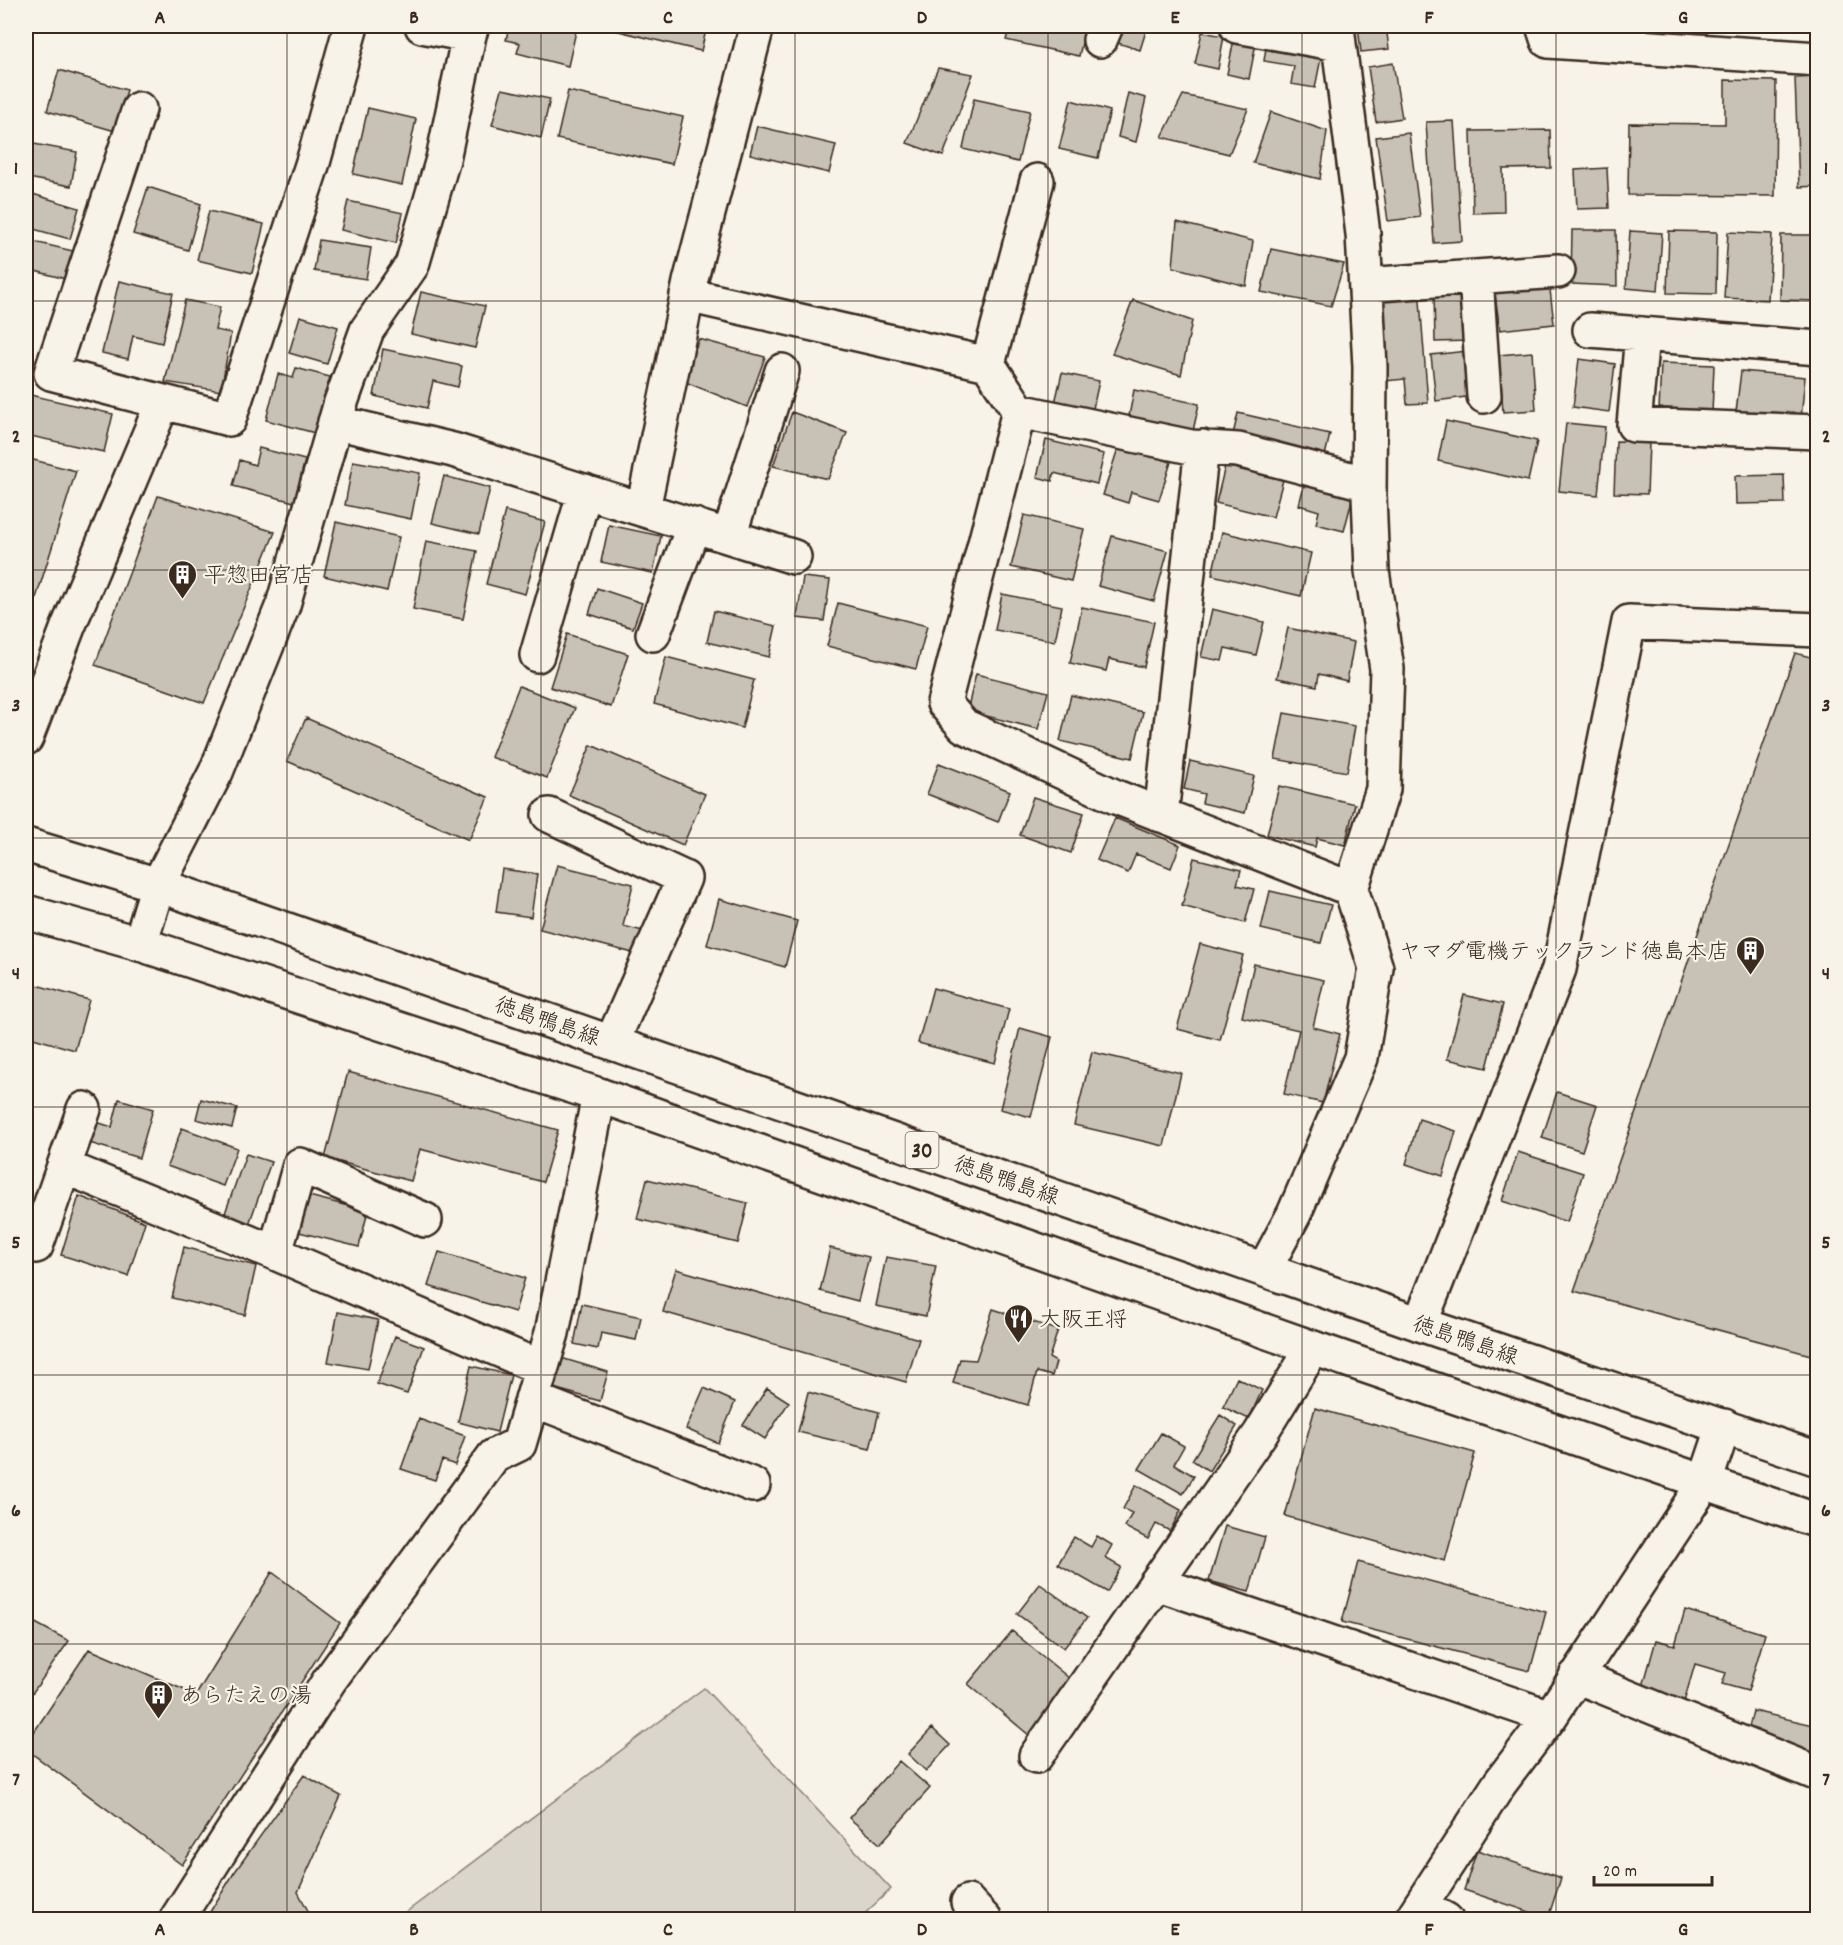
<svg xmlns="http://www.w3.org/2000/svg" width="1843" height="1945" viewBox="0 0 1843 1945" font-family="Dekko,'Klee One',sans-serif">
<rect width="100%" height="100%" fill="#f7f3e8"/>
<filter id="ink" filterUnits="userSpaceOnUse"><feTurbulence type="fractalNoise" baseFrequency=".0167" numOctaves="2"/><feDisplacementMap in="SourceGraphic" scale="12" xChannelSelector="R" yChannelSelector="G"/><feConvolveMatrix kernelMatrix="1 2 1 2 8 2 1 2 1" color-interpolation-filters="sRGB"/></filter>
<g filter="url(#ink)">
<path fill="#dbd6cb" stroke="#8b8074" stroke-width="1.5" d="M704,1688L891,1889L859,1919H397Z"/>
<path fill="#c8c1b6" stroke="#3b2a1e" stroke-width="1.5" d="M509,26L577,27L568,66L517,53L520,43L506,40Z
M598,26H707L701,51Z
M1010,26H1086L1079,56L1006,40Z
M1123,26L1147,28L1140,50L1118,43Z
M1358,26H1386L1389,49L1361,52Z
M1202,32L1224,36L1218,69L1195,64Z
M1234,39L1256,43L1249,79L1227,74Z
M1267,41L1321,58L1315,88L1291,84L1294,66L1264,61Z
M1393,63L1402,118L1376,122L1368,67Z
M938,68L973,74L943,156L907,143Z
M59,70L127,90L115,131L47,111Z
M1818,77V186L1799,187L1795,78Z
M1725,80L1776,81L1775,196L1628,195L1629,123L1725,124Z
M502,89L550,99L541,138L492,125Z
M568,91L683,117L672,164L557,139Z
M1128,93L1146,98L1136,142L1118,137Z
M1183,95L1248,109L1229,154L1162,137Z
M974,99L1030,111L1018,162L963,149Z
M1071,100L1110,111L1098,158L1059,149Z
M368,108L416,119L402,185L353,174Z
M1271,112L1327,131L1320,179L1253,163Z
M1454,121L1462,241L1434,243L1426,122Z
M757,126L836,145L829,173L750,154Z
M1550,130L1551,168L1503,169L1504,212L1473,213L1471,131Z
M1409,133L1420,217L1388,221L1376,137Z
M34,144L77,152L71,186L28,178Z
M1607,168L1609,208L1577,209L1575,170Z
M148,187L201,204L188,250L133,234Z
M26,192L79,208L70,239L26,227Z
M348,201L403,213L396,243L341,230Z
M209,211L264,224L252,273L197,260Z
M1177,222L1253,241L1246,286L1173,267Z
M1572,230H1616L1617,286L1571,284Z
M1630,231L1662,233L1658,291L1626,288Z
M1669,231L1717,232L1716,294L1667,293Z
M1728,232L1772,234L1768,300L1724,298Z
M1781,235H1818V301L1780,300Z
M26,240L73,251L66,279L27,269L26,275Z
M319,240L371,248L366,279L314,271Z
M1271,249L1344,264L1331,306L1261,292Z
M119,281L173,293L162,343L133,336L128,359L102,353Z
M1549,281L1554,324L1500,330L1494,288Z
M1419,288L1428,403L1407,404L1405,379L1385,381L1378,290Z
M1466,290L1467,341L1435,342L1434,291Z
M421,292L485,306L475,348L411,334Z
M185,300L220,307L215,330L231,333L221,391L165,382Z
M1133,300L1192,321L1181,375L1112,354Z
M300,316L338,327L327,364L289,353Z
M699,339L765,357L747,407L683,381Z
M383,349L462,366L458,387L433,381L427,408L374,396Z
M1467,351L1473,396L1436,401L1431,355Z
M1532,352L1536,410L1503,412L1499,355Z
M1579,359L1615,364L1609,412L1573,407Z
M1661,363L1714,365L1712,413L1659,411Z
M296,368L330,377L315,433L266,420L278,374L293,378Z
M1741,371L1805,377L1801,419L1736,412Z
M1062,373L1099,381L1092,413L1055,403Z
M1134,390L1199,404L1193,431L1129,416Z
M26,394L113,414L104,452L26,435Z
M792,412L847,433L828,479L773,466Z
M1238,413L1330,434L1324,460L1232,439Z
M1446,421L1537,441L1528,481L1438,461Z
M1566,423L1605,427L1598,495L1559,491Z
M1046,440L1104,454L1097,484L1054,473L1052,481L1037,477Z
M1616,441L1649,442L1647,494L1614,493Z
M1119,445L1171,462L1159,500L1131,492L1128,503L1103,495Z
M259,448L305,460L294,502L233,486L240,460L255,465Z
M26,458L76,471L26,630Z
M353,461L420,473L411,519L345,505Z
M1225,466L1283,480L1273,517L1216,503Z
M1784,475L1785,503L1736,504L1735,476Z
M444,476L490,488L479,534L432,523Z
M1304,485L1353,496L1344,531L1316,524L1319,511L1299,505Z
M158,496L275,532L204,703L95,665Z
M505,511L545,522L525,594L486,584Z
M1024,515L1084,529L1071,581L1011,567Z
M336,522L399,537L387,591L324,576Z
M609,525L661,536L653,573L601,562Z
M1222,532L1311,553L1301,596L1212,575Z
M1112,536L1168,551L1154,601L1098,586Z
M426,541L477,551L463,619L413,609Z
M803,577L830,580L824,621L797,618Z
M597,588L642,603L633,628L589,614Z
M1002,594L1062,606L1055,641L995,630Z
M838,603L927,626L916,669L827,646Z
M1082,607L1154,622L1144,667L1109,659L1106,671L1070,663Z
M1212,609L1264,622L1256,655L1225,648L1222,661L1201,657Z
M714,611L776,626L769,657L707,642Z
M1288,628L1354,642L1347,681L1319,674L1317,686L1277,678Z
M567,634L628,654L611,707L550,687Z
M1795,653L1818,659V1357L1574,1291Z
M666,657L754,680L742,728L654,704Z
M976,674L1048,692L1038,729L967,711Z
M519,686L575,708L547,778L491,757Z
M1071,695L1143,712L1132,758L1060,741Z
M1284,713L1355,726L1347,772L1275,759Z
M306,718L488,797L469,840L287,761Z
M591,745L705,794L683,845L569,795Z
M1190,761L1254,776L1245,813L1202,803L1204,794L1184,789Z
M939,763L1010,791L998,822L927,794Z
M1279,786L1355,804L1345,845L1317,838L1315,847L1267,835Z
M1033,797L1084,813L1071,853L1020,835Z
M1115,818L1180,845L1171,868L1136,854L1128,873L1097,860Z
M1194,858L1241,870L1237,885L1254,889L1245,923L1182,906Z
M557,865L633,884L623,926L643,931L637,954L540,929Z
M502,869L537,874L531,917L496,912Z
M1270,891L1331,905L1321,943L1261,929Z
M719,899L797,921L785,967L707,945Z
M1200,944L1243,955L1220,1040L1177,1029Z
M1254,964L1324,980L1313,1027L1340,1034L1323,1103L1284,1094L1299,1030L1242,1017Z
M26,982L89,1000L75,1050L26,1036Z
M933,988L1009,1009L995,1063L918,1043Z
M1464,995L1503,1004L1487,1068L1447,1059Z
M1020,1028L1052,1037L1031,1117L1000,1109Z
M1092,1052L1181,1073L1164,1146L1074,1125Z
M348,1072L558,1130L543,1182L420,1149L411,1181L325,1158Z
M1557,1092L1597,1105L1582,1151L1542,1138Z
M119,1099L153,1109L139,1158L83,1141L90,1120L112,1127Z
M201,1099L237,1108L232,1128L196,1119Z
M1419,1119L1456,1131L1443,1176L1406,1164Z
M182,1128L237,1148L223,1186L167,1166Z
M1518,1152L1583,1173L1567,1222L1502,1201Z
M246,1154L271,1162L249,1224L224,1216Z
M647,1179L748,1203L738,1243L637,1219Z
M79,1196L145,1222L128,1276L61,1255Z
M309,1196L368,1211L359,1247L299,1232Z
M184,1247L256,1266L245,1315L172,1298Z
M830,1248L869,1257L858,1301L820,1291Z
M439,1252L525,1278L515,1312L428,1286Z
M886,1257L936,1266L926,1316L876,1306Z
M676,1269L919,1339L906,1382L663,1312Z
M582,1304L641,1317L636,1340L601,1333L598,1349L574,1344Z
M993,1309L1058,1330L1049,1358L1056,1362L1052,1376L1037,1372L1028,1405L953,1383L960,1359L976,1360Z
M338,1312L378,1320L368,1369L328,1362Z
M395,1336L424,1347L407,1394L377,1384Z
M561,1358L608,1372L600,1401L553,1388Z
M471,1366L511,1375L497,1432L458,1422Z
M1237,1378L1262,1390L1249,1419L1223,1407Z
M704,1388L735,1402L718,1443L686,1429Z
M767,1388L789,1402L765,1439L743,1425Z
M808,1392L879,1412L870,1449L798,1432Z
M1315,1408L1475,1453L1445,1561L1285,1516Z
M1220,1415L1237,1426L1209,1471L1192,1460Z
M419,1419L465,1436L455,1465L442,1460L435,1480L401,1469Z
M1161,1433L1184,1446L1174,1464L1194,1476L1183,1494L1139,1469Z
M1136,1485L1181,1510L1170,1531L1156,1524L1148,1539L1125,1527L1132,1513L1123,1509Z
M1225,1526L1265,1537L1249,1592L1209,1581Z
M1097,1536L1112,1545L1105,1558L1121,1567L1107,1592L1058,1564L1074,1537L1091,1547Z
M1358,1562L1546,1612L1530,1671L1342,1622Z
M272,1572L340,1623L182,1865L26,1749V1744L89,1649L196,1695Z
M1040,1584L1087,1618L1064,1648L1017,1614Z
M1685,1610L1765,1634L1748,1691L1722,1684L1726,1673L1695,1664L1684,1702L1642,1690L1656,1640L1675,1645Z
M26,1618L69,1641L26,1702Z
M1012,1631L1075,1683L1030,1736L968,1684Z
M1753,1711L1818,1726V1756L1748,1731Z
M932,1728L950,1745L926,1771L908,1754Z
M899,1761L930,1788L880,1844L849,1818Z
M304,1775L341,1796L298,1892L313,1920H205L234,1873Z
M1477,1850L1561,1878L1548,1918L1464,1890Z"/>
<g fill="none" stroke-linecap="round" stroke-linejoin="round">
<defs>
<path id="minor" d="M422,26L469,35L472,26
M1237,26L1339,44L1337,26
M1543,26L1548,41L1818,59
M1100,40L1106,26
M139,109L51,373L229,419L314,159L351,26
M1476,277L1484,396
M1366,285L1558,271
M687,295L988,364L1037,181
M1590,330L1818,348
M1642,334L1634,425L1818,432
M988,364L1019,411L944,703L964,726L1116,797L1351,889
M1019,411L1191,447L1238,450L1369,484
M335,422L453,450L794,557
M643,509L690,282L757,26
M729,536L782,371
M653,634L694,525
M537,655L585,491
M26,738L68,627L163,402
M549,815L684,878L612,1042
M1161,815L1202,447
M140,944L158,885L216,772L283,605L341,402L367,330L412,265L443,159L469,35
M65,1167L275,1253L541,1368
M36,1246L84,1109
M275,1253L300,1165L425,1220
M1265,1268L1294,1214L1361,1058L1376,968L1351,889L1383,789L1387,669L1372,571L1369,495L1370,367L1363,234L1339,44
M1420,1324L1559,969L1629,622L1818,630
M532,1399L753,1485
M1156,1583L1550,1717
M1576,1676L1818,1774
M1036,1756L1260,1434L1313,1348
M968,1902L985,1920
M1420,1906L1446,1920
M176,1920L329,1681L494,1456L519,1444L552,1333L599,1095
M1411,1920L1500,1783L1550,1717L1705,1482L1724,1426"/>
<path id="major" d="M26,845L158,885L1420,1324L1818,1459
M26,912L140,944L599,1095L1313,1348L1818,1521"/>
</defs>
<use href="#minor" stroke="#3b2a1e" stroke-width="38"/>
<use href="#major" stroke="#3b2a1e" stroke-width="38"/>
<use href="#minor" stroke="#f7f3e8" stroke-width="33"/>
<use href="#major" stroke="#f7f3e8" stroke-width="33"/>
</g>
</g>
<path fill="none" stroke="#3b2a1e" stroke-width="1.5" stroke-opacity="0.55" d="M287,26V1920M541,26V1920M795,26V1920M1048,26V1920M1302,26V1920M1556,26V1920M26,301H1818M26,570H1818M26,838H1818M26,1107H1818M26,1375H1818M26,1644H1818"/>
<defs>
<symbol id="building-pin" viewBox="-11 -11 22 30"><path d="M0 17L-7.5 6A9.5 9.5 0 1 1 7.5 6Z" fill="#3b2a1e" stroke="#f7f3e8"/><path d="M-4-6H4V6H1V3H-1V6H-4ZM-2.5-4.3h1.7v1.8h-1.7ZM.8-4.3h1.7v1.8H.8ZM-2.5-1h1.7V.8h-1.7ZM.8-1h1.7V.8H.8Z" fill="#fff"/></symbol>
<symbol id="restaurant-pin" viewBox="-11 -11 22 30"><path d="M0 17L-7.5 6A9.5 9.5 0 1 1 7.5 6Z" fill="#3b2a1e" stroke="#f7f3e8"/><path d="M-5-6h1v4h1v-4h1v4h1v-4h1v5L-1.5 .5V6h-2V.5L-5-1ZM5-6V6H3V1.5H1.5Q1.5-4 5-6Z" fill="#fff"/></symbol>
</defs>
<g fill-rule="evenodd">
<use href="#building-pin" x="166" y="558" width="33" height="45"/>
<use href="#building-pin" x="1734" y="934" width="33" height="45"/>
<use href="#restaurant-pin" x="1002" y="1302" width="33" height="45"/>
<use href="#building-pin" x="142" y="1678" width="33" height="45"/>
</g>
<g text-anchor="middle" stroke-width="4.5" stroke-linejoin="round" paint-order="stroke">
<rect fill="#f7f3e8" stroke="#73665b" stroke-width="1.5" x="905.5" y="1132" width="33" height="36" rx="4.5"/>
<g font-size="21" font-weight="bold" fill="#3b2a1e">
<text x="922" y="1157">30</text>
</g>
<g font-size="22" fill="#3b2a1e" stroke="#f7f3e8" text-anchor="start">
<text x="204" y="582">平惣田宮店</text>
<text x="1729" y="958" text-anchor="end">ヤマダ電機テックランド徳島本店</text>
<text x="1039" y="1326">大阪王将</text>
<text x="180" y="1702">あらたえの湯</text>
</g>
<g font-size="22" fill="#3b2a1e" stroke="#f7f3e8">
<text transform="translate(548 1020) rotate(19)" y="8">徳島鴨島線</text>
<text transform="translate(1007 1179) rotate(19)" y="8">徳島鴨島線</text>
<text transform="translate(1466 1339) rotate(19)" y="8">徳島鴨島線</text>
</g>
</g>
<rect width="1843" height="1945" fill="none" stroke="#f7f3e8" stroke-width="66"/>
<path d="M1594 1876v9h118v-9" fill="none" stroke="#3b2a1e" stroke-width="3"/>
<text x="1603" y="1876" font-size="18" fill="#3b2a1e" stroke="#f7f3e8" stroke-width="4.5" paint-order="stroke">20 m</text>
<rect x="33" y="33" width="1777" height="1879" fill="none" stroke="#3b2a1e" stroke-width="2"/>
<g font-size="20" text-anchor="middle" font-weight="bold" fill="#3b2a1e">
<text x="160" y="23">A</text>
<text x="414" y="23">B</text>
<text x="668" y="23">C</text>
<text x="922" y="23">D</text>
<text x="1175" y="23">E</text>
<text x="1429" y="23">F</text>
<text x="1683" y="23">G</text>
<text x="16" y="174">1</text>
<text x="1826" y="174">1</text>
<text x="16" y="442">2</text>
<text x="1826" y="442">2</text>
<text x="16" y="711">3</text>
<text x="1826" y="711">3</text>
<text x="16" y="979">4</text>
<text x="1826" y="979">4</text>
<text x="16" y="1248">5</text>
<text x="1826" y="1248">5</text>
<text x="16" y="1516">6</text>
<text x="1826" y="1516">6</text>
<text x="16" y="1785">7</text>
<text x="1826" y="1785">7</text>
<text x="160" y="1935">A</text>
<text x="414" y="1935">B</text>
<text x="668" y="1935">C</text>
<text x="922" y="1935">D</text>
<text x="1175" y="1935">E</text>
<text x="1429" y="1935">F</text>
<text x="1683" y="1935">G</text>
</g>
</svg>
